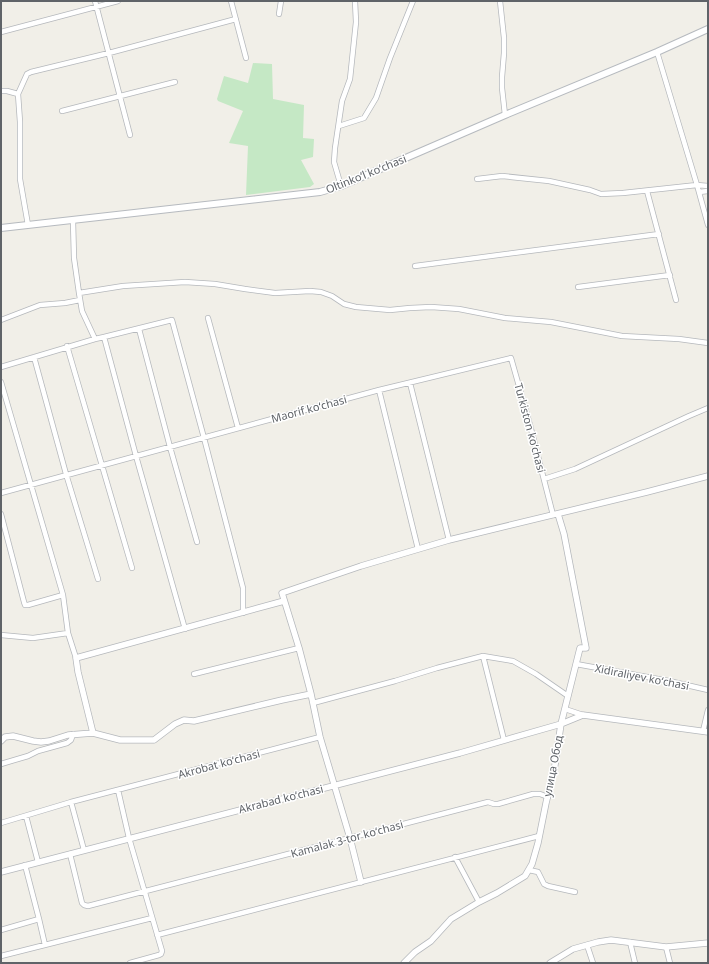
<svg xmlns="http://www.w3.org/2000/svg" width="709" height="964" viewBox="0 0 709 964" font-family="'Noto Sans',sans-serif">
<rect width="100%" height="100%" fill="#f1efe8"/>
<path fill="#c5e8c5" d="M253,63L272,64L273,99L304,105L303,138L314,139L313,157L301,160L314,184L310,187L246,195L248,146L229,143L243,111L218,101L217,99L224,76L248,83Z"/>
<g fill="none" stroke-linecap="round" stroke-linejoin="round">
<defs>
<path id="minor" d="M95,1L130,135
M231,1L246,58
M500,1L504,38V53L502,77V88L505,115
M279,14L281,1
M1,32L118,1
M657,52L697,185L708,225
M1,91H7L18,94L20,122V179L28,225
M18,94L27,74L31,72L109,53L236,19
M62,111L175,82
M339,126L364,118L376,98L390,58L413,1
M477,179L502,176L549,181L590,190L601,194L623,193L697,185L708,186
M341,186L334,162L335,148L342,101L350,79L356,22L355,1
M647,191L676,300
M699,192L708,191
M73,221L74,258L79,293L82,311L95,339
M415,266L659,234
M578,287L670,275
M79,293L123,286L185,282L215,284L245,289L275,293L310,291L321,292L332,296L344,304L356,307L390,310L410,308L431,307L459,309L505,318L551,322L622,336L679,339L708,343
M208,318L238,428
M1,320L40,305L65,303L80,300
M139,329L170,447L197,542
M104,337L136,456L185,629
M67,346L132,568
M34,357L66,474L98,579
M1,367L95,339L104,337L172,320L204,438L243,588V613
M1,382L63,595L68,633L76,658
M410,383L449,540
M379,390L418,549
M544,479L575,469L689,416L708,408
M1,493L272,419L379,390L511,358L530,425L553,515
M1,514L24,602L25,605H28L63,595
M1,635L33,638L68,633
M483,656L504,740
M576,664L669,681L708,690
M194,674L299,648
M313,703L395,681L437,668L483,656L513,661L536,674L568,696
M565,709L583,715
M703,731L708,710
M1,764L28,756L38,751L67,743L71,740L73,734
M118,790L129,838L162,951L161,954L159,955L130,963
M71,802L84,850
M26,816L38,862
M1,823L71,802L320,737
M70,854L82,903L84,905L88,906L488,802L494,804H498L533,794H540L548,797
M455,857L479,902
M25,865L39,919L45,945
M529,870L538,872L544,884L548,886L575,892
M1,930L39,919
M157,935L539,836
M630,942L635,963
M587,945L593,963
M666,947L670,963
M1,956L152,918"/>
<path id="tertiary" d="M93,733L78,672L76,658L284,601
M1,741L5,737L13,736L33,741L41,742L49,741L68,735L93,733L120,740H154L175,724L184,720L194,721L282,700L311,694
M1,872L460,753L561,724L583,715L708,732
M361,882L350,838L320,737L311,694L299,648L282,593L361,566L449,540L647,492L708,476
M404,963L415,952L431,941L451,919L479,902L497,893L525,876L532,864L538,843L546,803L555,765L561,724L580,648H586L564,534L558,514
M550,963L573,949L598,942L611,940L666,947L708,943"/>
<path id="secondary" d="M1,228L320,192L341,186L505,115L657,52L708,29"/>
</defs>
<use href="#minor" stroke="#b5b8bc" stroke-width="6"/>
<use href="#tertiary" stroke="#b5b8bc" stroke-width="7"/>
<use href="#secondary" stroke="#b6babf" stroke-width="8"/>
<use href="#minor" stroke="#fff" stroke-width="4.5"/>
<use href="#tertiary" stroke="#fff" stroke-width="5.5"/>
<use href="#secondary" stroke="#fff" stroke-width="6"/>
</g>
<g text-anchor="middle" stroke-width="3" stroke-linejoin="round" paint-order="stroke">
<g font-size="11" fill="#5f6368" stroke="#fff">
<text transform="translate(366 174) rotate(-22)" y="4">Oltinkoʻl koʻchasi</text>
<text transform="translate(309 409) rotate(-15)" y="4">Maorif koʻchasi</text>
<text transform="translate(530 428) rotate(75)" y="4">Turkiston koʻchasi</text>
<text transform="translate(642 677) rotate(11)" y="4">Xidiraliyev koʻchasi</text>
<text transform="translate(219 764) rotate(-15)" y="4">Akrobat koʻchasi</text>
<text transform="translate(553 766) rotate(-79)" y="4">улица Обод</text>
<text transform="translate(281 799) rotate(-14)" y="4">Akrabad koʻchasi</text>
<text transform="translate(347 839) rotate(-15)" y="4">Kamalak 3-tor koʻchasi</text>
</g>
</g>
<rect width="709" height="964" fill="none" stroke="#5f6368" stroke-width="4"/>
</svg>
